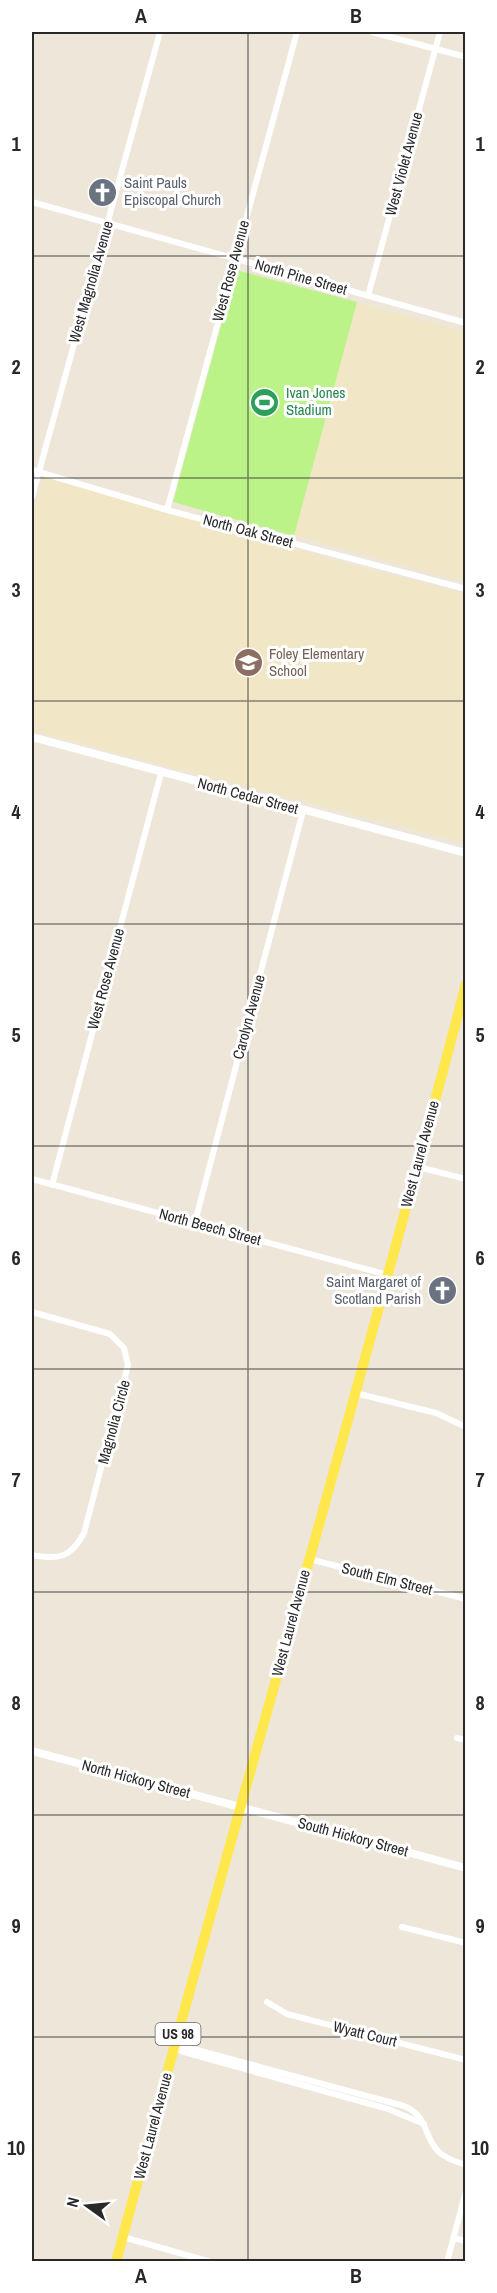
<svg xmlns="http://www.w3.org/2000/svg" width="497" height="2293" viewBox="0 0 497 2293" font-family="'Archivo Narrow',sans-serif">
<rect width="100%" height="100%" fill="#ede6d9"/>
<path fill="#f1e7c6" d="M236,270L465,332V582L173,502Z
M43,475L319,556L465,594V843L32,731V519Z"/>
<path fill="#bcf389" d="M236,270L357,302L294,536L173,502Z"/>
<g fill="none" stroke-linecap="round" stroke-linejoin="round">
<path stroke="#fff" stroke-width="6" d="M372,32L466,57
M32,202L466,323
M368,296L440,32
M32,470L167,510L466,589
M32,497L160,32
M167,510L297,32
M418,1167L466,1179
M32,1179L388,1275
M52,1185L161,773
M195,1222L303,811
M32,1312L110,1334L124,1348L128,1365L84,1533C71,1558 58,1560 32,1555
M355,1393L436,1413L466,1427
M309,1559L466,1599
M457,1738L466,1740
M402,1927L466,1943
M267,2002L287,2014L466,2060
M175,2047H186L404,2106C430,2117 422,2136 439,2152C446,2159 457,2162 466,2165
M176,2048L184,2052L388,2109L424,2124
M123,2237L211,2262
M453,2238L466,2241
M447,2262L466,2191"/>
<path stroke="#fff" stroke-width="8" d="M32,737L466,853
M32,1751L466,1868"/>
<path stroke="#ffe74c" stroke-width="10" d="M116,2262C230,1835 354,1411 466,984"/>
</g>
<path fill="none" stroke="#292929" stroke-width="1.5" stroke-opacity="0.55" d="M248,32V2262M32,256H466M32,478H466M32,701H466M32,924H466M32,1146H466M32,1369H466M32,1592H466M32,1815H466M32,2037H466"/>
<defs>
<symbol id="church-disc" viewBox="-11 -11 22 22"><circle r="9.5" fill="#6b7280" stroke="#fff"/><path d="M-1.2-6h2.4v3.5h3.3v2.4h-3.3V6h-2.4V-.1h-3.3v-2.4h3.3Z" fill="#fff"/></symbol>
<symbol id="stadium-disc" viewBox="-11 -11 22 22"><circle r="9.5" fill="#2e9e5b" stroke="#fff"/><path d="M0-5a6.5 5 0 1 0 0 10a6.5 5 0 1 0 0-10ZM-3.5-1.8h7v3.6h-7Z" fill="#fff"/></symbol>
<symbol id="school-disc" viewBox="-11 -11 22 22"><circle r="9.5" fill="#8d6e63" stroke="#fff"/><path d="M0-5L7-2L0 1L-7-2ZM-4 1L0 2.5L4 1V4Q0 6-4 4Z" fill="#fff"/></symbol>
</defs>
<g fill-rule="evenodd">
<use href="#church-disc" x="86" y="176" width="33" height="33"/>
<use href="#stadium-disc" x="248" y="386" width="33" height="33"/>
<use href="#school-disc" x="232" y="646" width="33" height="33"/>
<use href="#church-disc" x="426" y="1274" width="33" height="33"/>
</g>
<g text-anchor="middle" stroke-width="6" stroke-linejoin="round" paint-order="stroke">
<rect fill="#fff" stroke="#696969" stroke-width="1.5" x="155.5" y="2023" width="45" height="22" rx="4.5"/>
<g font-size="14" font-weight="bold" fill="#292929">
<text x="178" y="2039">US 98</text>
</g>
<g font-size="15" fill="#292929" stroke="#fff">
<text transform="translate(404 164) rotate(-75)" y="5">West Violet Avenue</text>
<text transform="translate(231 271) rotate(-75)" y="5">West Rose Avenue</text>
<text transform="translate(301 277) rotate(16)" y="5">North Pine Street</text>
<text transform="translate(91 282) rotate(-74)" y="5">West Magnolia Avenue</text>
<text transform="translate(248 531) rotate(15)" y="5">North Oak Street</text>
<text transform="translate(248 796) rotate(15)" y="5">North Cedar Street</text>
<text transform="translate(106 979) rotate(-75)" y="5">West Rose Avenue</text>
<text transform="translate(249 1017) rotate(-75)" y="5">Carolyn Avenue</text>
<text transform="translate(420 1154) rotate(-75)" y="5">West Laurel Avenue</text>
<text transform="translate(210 1227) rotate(15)" y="5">North Beech Street</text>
<text transform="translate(114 1422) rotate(-75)" y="5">Magnolia Circle</text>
<text transform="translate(387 1579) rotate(14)" y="5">South Elm Street</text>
<text transform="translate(291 1623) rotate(-75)" y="5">West Laurel Avenue</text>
<text transform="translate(136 1779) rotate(15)" y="5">North Hickory Street</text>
<text transform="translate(353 1837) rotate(15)" y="5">South Hickory Street</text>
<text transform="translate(365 2034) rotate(14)" y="5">Wyatt Court</text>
<text transform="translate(153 2126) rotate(-75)" y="5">West Laurel Avenue</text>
</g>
<g font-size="15" fill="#5b616d" stroke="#fff" text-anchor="start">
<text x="124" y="188">Saint Pauls<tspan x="124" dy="17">Episcopal Church</tspan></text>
<text x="421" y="1287" text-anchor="end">Saint Margaret of<tspan x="421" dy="17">Scotland Parish</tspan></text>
</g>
<g font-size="15" fill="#27864d" stroke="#fff" text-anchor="start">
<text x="286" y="398">Ivan Jones<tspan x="286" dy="17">Stadium</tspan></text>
</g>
<g font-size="15" fill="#785e54" stroke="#fff" text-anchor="start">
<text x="269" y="659">Foley Elementary<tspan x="269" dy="17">School</tspan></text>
</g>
</g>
<rect width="497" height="2293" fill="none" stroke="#ffffff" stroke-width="66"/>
<g transform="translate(87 2206) rotate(285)" stroke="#ffffff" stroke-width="4.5" paint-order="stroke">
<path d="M0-4.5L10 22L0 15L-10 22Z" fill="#292929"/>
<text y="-9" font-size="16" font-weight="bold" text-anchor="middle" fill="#292929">N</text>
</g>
<rect x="33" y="33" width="431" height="2227" fill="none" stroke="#292929" stroke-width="2"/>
<g font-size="20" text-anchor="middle" font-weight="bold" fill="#292929">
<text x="141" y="23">A</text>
<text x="356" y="23">B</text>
<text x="16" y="151">1</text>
<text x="480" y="151">1</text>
<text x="16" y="374">2</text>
<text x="480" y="374">2</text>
<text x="16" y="597">3</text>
<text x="480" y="597">3</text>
<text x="16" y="819">4</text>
<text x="480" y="819">4</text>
<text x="16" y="1042">5</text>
<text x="480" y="1042">5</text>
<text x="16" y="1265">6</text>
<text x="480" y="1265">6</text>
<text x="16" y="1487">7</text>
<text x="480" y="1487">7</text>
<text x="16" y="1710">8</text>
<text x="480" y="1710">8</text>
<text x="16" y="1933">9</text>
<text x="480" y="1933">9</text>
<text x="16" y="2155">10</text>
<text x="480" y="2155">10</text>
<text x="141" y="2283">A</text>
<text x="356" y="2283">B</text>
</g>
</svg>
